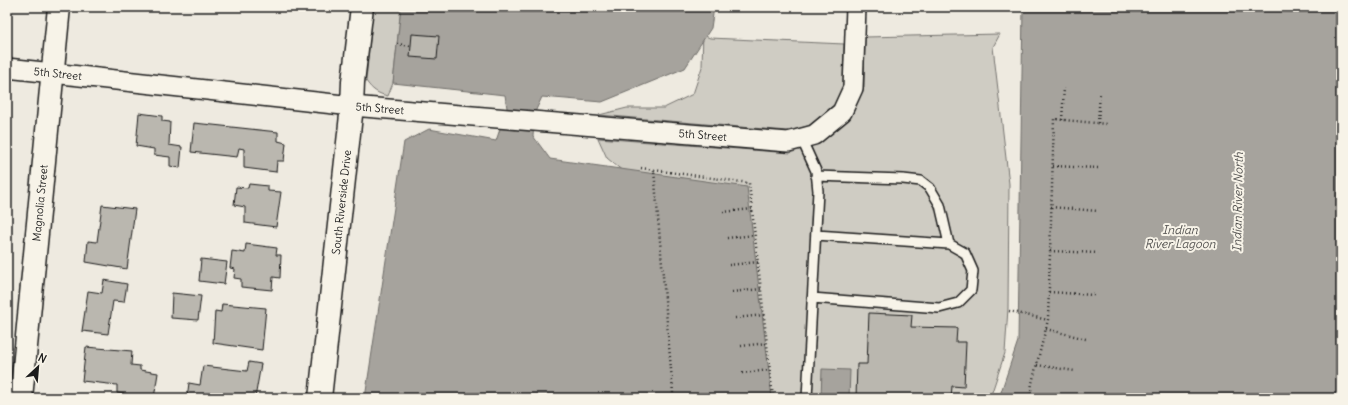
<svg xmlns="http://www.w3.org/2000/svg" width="1348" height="405" viewBox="0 0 1348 405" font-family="Delius,sans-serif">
<rect width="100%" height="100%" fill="#eeeae0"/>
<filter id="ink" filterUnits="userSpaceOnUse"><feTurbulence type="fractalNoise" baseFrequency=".025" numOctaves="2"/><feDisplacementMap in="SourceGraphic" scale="8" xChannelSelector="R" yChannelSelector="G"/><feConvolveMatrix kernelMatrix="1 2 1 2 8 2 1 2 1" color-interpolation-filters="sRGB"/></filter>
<g filter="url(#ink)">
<path fill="#cfccc3" stroke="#767470" d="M373,7H401L393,83L388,96C378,94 372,90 366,81Z
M703,31L705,36L710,38L844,44L843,86L834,105L810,125L788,131L599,115L627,108H664L693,94L702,67Z
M1000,34L993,47L1009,184L1008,308L1005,353L990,398H767L636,182L607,158L598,138L790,153L819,143L851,117L864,87L865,37Z"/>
<path fill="#a6a39d" stroke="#6f6d69" d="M401,7H714L711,28L685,68L602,102L542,97L535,112L533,136L550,159L747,187L772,398H365L404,142L429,129L496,141L507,108L505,95L393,83Z
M1023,7H1341V398H999L1018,341Z
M822,369L850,370L849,398H821Z"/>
<path fill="#bab7af" stroke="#1c1c1c" d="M412,34L439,36L437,59L410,57Z
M139,113L162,116V121L170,122L169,145L182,147L180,168L170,166V157L154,155V149L136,146Z
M194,123L278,132V141L286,143L284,161H277L276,172L244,168V149L239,148L237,157L191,152Z
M249,184L268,186V191L281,192L276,227L245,223V207L234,205L236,187L248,188Z
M102,205L135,209L127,269L86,262L88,241L97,242Z
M246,244L277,248L276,255H281L280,278L273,277L272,290L241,287V279L234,278L235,269L230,268L232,251L245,253Z
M201,259L227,262L224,284L199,281Z
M104,280L127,284L124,302L113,301L108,334L82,331L88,291L102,293Z
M172,293L201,296L198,320L171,318Z
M222,304L266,308L262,350L213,343L215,311L221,312Z
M869,313L912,315L911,327L957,328L956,342H966L964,387L952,386L951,398H856L857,364H867Z
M86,347L132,351L131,365L140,366V370L158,373L154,398L117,393V385L82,381Z
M249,362L261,364L255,398H187L189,383L200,385L203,366L247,371Z"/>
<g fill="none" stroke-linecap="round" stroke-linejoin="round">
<defs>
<path id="lane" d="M801,138L816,171L818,191L807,398
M816,176L903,179L921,181L930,188L940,205L949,244
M812,298L939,308L958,303L971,290L973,271L965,253L949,244L816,235"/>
<g id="street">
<path id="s1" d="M7,68L352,106L788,142L814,135L842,112L853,88L856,7"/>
</g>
<g id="secondary">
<path id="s2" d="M21,398L59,7"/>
<path id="s3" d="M320,398L352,106L353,82L362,7"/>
</g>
</defs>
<use href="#lane" stroke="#1c1c1c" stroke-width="12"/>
<use href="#street" stroke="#1c1c1c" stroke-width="22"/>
<use href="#secondary" stroke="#1c1c1c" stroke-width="25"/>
<path stroke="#1c1c1c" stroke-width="2.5" stroke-dasharray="1 3" stroke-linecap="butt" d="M397,44L411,46
M1062,120L1064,88
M1098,123L1100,92
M1053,166L1098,168
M641,168L654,170
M1051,207L1098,211
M723,212L752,209
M727,238L755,235
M1050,251L1098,253
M729,265L758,262
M732,292L761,289
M1049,292L1094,295
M1009,311L1048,320
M735,318L764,315
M1046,329L1086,339
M741,346L767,343
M1037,365L1075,371
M742,373L770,370
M673,393L654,170L749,183L773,398
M752,398L773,396
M1030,398L1032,383L1048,320L1054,119L1106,124"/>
<use href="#lane" stroke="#f7f3e8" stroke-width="9"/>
<use href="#street" stroke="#f7f3e8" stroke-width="19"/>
<use href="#secondary" stroke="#f7f3e8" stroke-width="22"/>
</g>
</g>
<g text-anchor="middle" stroke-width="4" stroke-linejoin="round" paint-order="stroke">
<g font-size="11" fill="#1c1c1c" stroke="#f7f3e8">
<text dy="4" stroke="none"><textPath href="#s1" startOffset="51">5th Street</textPath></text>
<text dy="4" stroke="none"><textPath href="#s1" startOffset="375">5th Street</textPath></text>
<text dy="4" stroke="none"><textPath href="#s1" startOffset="699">5th Street</textPath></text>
<text dy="4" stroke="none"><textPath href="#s2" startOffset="196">Magnolia Street</textPath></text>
<text dy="4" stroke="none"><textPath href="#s3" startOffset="197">South Riverside Drive</textPath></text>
</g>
<g font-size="12" font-style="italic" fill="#535250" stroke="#f7f3e8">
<text transform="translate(1238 202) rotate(-89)" y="4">Indian River North</text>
<text x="1180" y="234">Indian<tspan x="1180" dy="14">River Lagoon</tspan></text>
</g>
</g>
<rect width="1348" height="405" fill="none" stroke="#f7f3e8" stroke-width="24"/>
<rect x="12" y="12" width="1324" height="381" fill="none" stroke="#1c1c1c" stroke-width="1.5" filter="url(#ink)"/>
<g transform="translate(38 367) rotate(26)" stroke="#f7f3e8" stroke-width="3" paint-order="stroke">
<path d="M0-3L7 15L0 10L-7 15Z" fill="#1c1c1c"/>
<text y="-6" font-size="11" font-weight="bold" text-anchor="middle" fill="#1c1c1c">N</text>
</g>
</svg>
